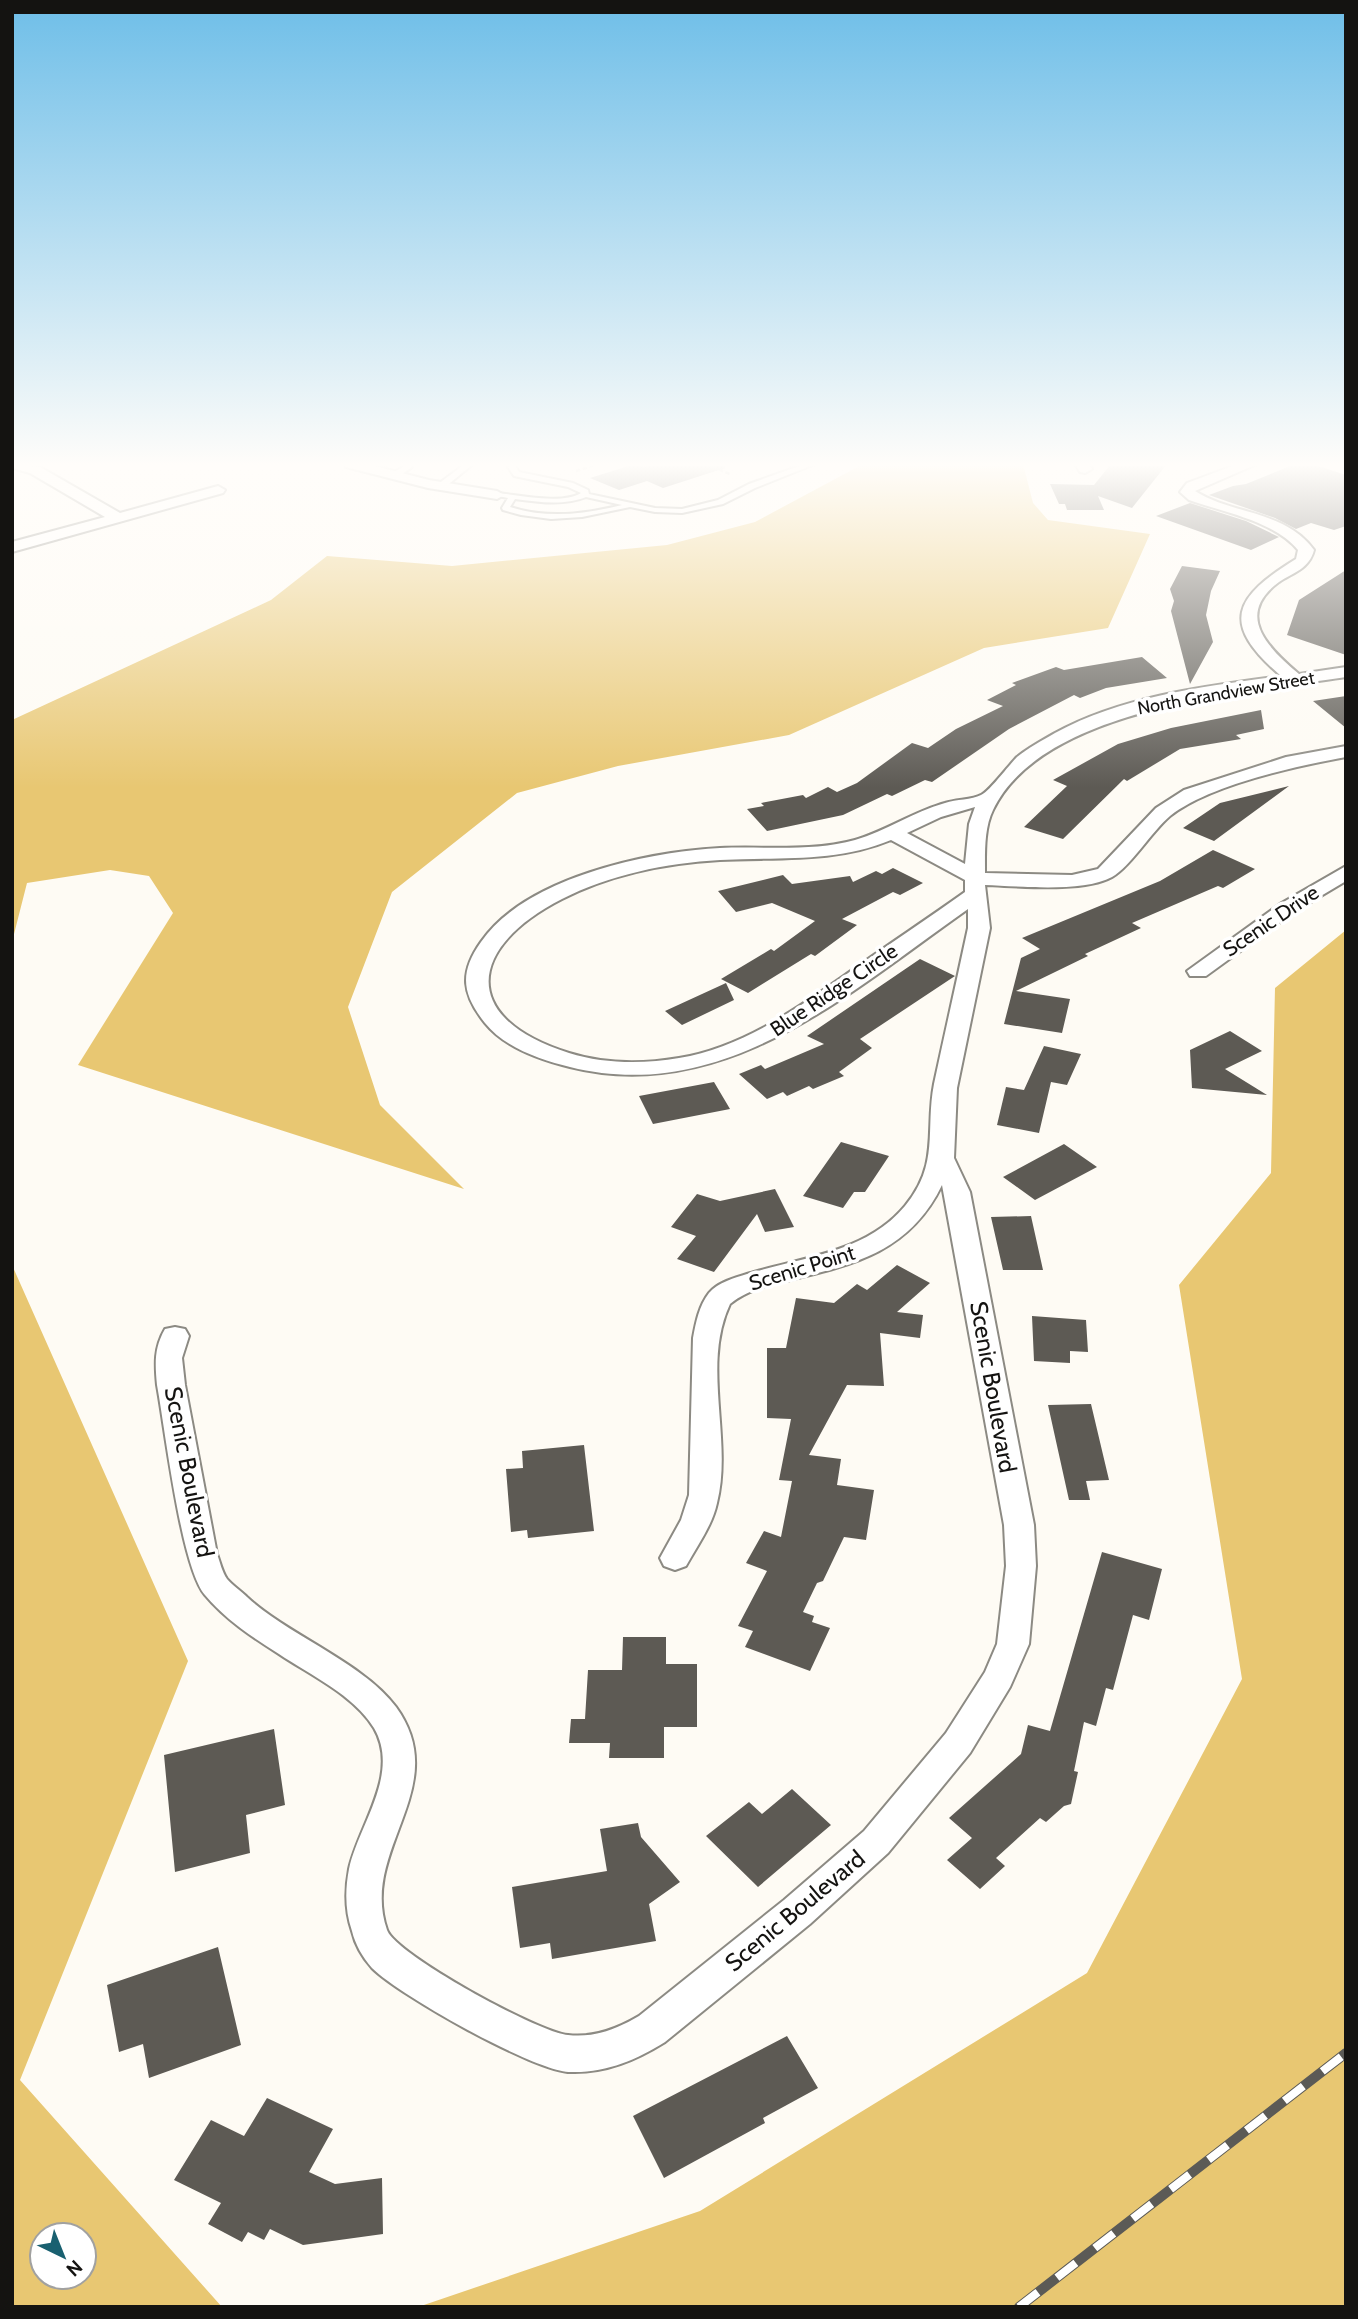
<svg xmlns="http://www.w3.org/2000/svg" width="1358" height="2319" viewBox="0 0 1358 2319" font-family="Cabin,sans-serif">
<rect width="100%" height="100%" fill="#fefbf4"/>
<path fill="#e8c772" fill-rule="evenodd" d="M863,464H1023L1033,503L1048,520L1150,534L1108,628L984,648L789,735L618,766L517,793L392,892L348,1007L380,1105L464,1189L78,1065L173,913L149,876L110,870L27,883L12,942V720L271,600L327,556L452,566L667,545L755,522Z
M1346,930V2307H418L700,2211L1087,1973L1242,1679L1179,1285L1271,1173L1275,988Z
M12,1265L188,1661L20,2080L222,2307H12ZM42,2235H84V2277H42Z"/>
<path fill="#5d5a54" d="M635,464L644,467L654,464H724L725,468L663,488L647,481L619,490L590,478Z
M1111,464H1167L1132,508L1098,496L1104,510H1067L1065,504H1059L1050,484L1094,485Z
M1295,464H1312L1346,475V526L1334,530L1311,523L1296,529L1275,518L1209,495L1233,486L1246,484Z
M1190,503L1246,521L1279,537L1251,550L1156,516Z
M1182,566L1220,571L1211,591L1206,615L1213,642L1190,684L1171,611L1174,601L1170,589Z
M1346,570V655L1287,635L1299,600Z
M1142,657L1167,678L1106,688L1080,698L1074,695L1009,729L932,782L925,780L892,796L887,794L843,815L767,831L747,809L764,806L761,803L803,795L806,798L828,787L837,792L857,783L912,743L928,748L956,729L1003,706L987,700L1016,685L1012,683L1056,667L1064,670Z
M1346,696V728L1313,701Z
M1261,710L1264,729L1236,735L1241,739L1180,749L1127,781L1124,779L1063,839L1024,827L1067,786L1053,780L1118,744L1171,728Z
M1289,786L1214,841L1183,828L1220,803Z
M1213,850L1255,869L1223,888L1218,886L1132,923L1141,928L1085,954L1088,956L1016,991L1070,999L1062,1033L1004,1024L1021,958L1040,949L1022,938L1160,881Z
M893,868L923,883L900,895L893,892L842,919L857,925L815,956L811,954L748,993L721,979L771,949L774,951L815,921L772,903L736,912L718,891L783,875L792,884L850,876L853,882L876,871L882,874Z
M920,959L955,976L860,1039L872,1048L839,1072L844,1076L813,1089L809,1086L787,1096L783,1092L767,1099L739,1074L761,1065L765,1069L824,1044L807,1036Z
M726,983L734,1000L682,1025L665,1011Z
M1230,1031L1262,1051L1225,1069L1267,1095L1192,1088L1190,1050Z
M1044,1046L1081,1054L1067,1085L1051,1082L1039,1133L997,1125L1006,1087L1024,1090Z
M714,1082L730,1109L653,1124L639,1096Z
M841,1142L889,1156L865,1192H854L843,1208L803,1196Z
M1064,1144L1097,1167L1035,1200L1003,1177Z
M775,1189L794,1227L765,1232L757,1214L714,1272L677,1259L696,1236L671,1227L697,1194L720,1201Z
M1031,1216L1043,1270H1003L991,1217Z
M897,1265L930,1283L897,1312L923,1315L920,1338L880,1333L884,1386L847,1385L809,1455L841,1459L837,1485L874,1490L866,1540L844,1537L823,1581L817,1583L803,1612L814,1616L812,1622L830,1628L810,1671L745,1647L753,1631L738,1626L767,1571L746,1563L764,1531L781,1537L792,1481L779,1480L791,1419L767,1418V1348H786L796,1298L834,1303L857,1284L867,1290Z
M1032,1316L1086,1320L1088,1352L1070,1351V1363L1034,1361Z
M1091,1404L1109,1480L1086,1481L1090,1500H1069L1048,1405Z
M584,1445L594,1531L528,1538L527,1530L511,1532L506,1469L523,1468L522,1451Z
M1102,1552L1162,1569L1149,1620L1133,1615L1113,1690L1106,1688L1096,1726L1084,1722L1074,1771L1078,1772L1071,1804L1064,1806L1046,1822L1040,1818L996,1858L1005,1866L980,1889L947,1860L972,1838L949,1818L1021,1754L1028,1725L1050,1731Z
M623,1637H666V1664H697V1727H664V1758H609L610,1743H569L571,1719H585L588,1670H622Z
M274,1729L285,1805L246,1815L250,1853L175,1872L164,1755Z
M792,1789L831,1825L758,1887L706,1836L749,1802L762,1814Z
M638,1823L641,1837L680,1882L649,1904L656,1941L552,1959L550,1943L520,1948L512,1887L607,1871L600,1829Z
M218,1947L241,2045L149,2078L143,2044L119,2052L107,1985Z
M787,2036L818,2088L763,2118L765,2123L664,2178L633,2116Z
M267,2098L333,2129L309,2172L335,2184L382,2178L383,2234L303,2245L270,2229L264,2240L248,2232L242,2242L208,2224L221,2203L174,2180L211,2120L244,2136Z"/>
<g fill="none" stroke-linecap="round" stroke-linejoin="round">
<defs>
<path id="service" d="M401,464H408L412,467L398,477H392V473L403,467Z
M465,464H473L444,488H438V484Z
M511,464H517L516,467L519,472L573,483L588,490L589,494L655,508L682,509L718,500L749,484L805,464H815L755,488L723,504L682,513L655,512L630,507L582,517L551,519L521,515L503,510L502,508L508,498L493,495L497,493C519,495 562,505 581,493L568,487L514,476L508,467ZM586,497L622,505C585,514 547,519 510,507L515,499C538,502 564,506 586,497Z"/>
<path id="minor" d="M12,464L40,467L120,513L218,486L225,490L223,493L12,552V542L105,517L30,473L12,468Z
M344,464H367L429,480L497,491L504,495L497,499L428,488L346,467Z
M1075,464H1089L1092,469L1085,473L1080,472Z
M1238,464H1257L1195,491C1233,515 1285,510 1314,550C1309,569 1294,572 1279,582C1234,615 1268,648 1299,674L1346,667V677C1247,692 1042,707 993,810C984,828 985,853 985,873L1072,875L1098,869L1156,808L1184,790L1286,757L1346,746V757C1297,766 1209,785 1170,816C1153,830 1129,868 1112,877C1083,893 1018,886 985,885L990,928L957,1088L954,1158L970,1192L1034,1525L1036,1566L1029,1644L1010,1687L970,1753L888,1853L810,1924L665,2042C636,2060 606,2073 571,2072C535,2072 399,1995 372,1968C363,1958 355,1944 352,1931C345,1911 345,1890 349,1869C358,1826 401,1774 374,1728C354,1695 310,1675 279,1654C252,1637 225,1619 205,1595C181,1567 165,1428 157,1385C155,1364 154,1348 165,1329L175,1327L185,1329L189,1336L182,1358L185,1385L217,1554C220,1562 222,1572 227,1579C232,1585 241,1591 247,1597C288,1635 364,1663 396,1707C454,1787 359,1850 387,1930C396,1955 540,2033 568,2035C594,2038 617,2029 639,2016L784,1900L864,1831L946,1733L985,1672L997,1644L1006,1566L1004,1525L942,1185C910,1251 856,1264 790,1280C769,1285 747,1290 730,1304C701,1365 733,1440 717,1503C712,1526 697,1546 686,1566L675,1570L664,1566L660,1558L681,1520L689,1495L693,1338C696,1322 699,1306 709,1293C718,1282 735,1278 747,1274C802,1257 866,1253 905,1206C940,1164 925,1130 934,1084C945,1032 957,980 968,928V909C851,991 725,1106 570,1067C541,1060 505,1048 485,1023C462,994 459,973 481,942C525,878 646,852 720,848C764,846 812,852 855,840C886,831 913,812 945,803C956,799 972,800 981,795C989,792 1009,765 1017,757C1028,748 1043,740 1055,733C1122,696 1206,686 1281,676C1219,623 1234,597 1296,559L1298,550C1274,521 1223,512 1189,500L1180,492L1187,483ZM975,807L969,824L965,864L907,833L941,817ZM891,840L965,880V892C930,917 895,940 861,964C806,1002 747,1047 679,1058C644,1064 604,1064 569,1053C460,1019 466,948 562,899C609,875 666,863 720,860C778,857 836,863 891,840Z
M1346,866V881L1294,912L1206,976H1190L1187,971L1280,904Z"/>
</defs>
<use href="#service" stroke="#8c8a83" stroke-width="4"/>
<use href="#minor" stroke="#8c8a83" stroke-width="4"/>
<path stroke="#8f8d88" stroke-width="2.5" stroke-dasharray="4.5 2.5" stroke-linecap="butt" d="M706,464L730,474
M576,471L599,464"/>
<use href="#service" fill="#fff" fill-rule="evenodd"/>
<use href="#minor" fill="#fff" fill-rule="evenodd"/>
<defs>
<path id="rail" d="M1019,2307L1346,2053"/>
</defs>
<use href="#rail" stroke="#5b5a56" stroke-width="10"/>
<use href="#rail" stroke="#fff" stroke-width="8" stroke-dasharray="24" stroke-linecap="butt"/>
</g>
<linearGradient id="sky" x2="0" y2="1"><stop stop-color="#6ebee8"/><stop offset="0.59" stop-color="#fffdfa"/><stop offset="1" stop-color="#fffdfa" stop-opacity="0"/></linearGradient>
<rect width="1358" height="788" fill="url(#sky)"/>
<g text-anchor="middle" stroke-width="7" stroke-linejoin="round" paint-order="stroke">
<g font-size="18" fill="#141311" stroke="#fff">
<text transform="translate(1226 693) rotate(-10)" y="6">North Grandview Street</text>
</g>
<g font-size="21" fill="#141311" stroke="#fff">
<text transform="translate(1271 921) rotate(-34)" y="7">Scenic Drive</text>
<text transform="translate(834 990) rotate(-34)" y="7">Blue Ridge Circle</text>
<text transform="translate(802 1268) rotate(-17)" y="7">Scenic Point</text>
</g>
<g font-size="24" fill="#141311" stroke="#fff">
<text transform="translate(993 1387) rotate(80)" y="8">Scenic Boulevard</text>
<text transform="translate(189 1472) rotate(79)" y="8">Scenic Boulevard</text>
<text transform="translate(795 1911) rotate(-40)" y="8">Scenic Boulevard</text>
</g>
</g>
<rect width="1358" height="2319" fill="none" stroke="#141311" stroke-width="28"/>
<g transform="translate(63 2256) rotate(137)"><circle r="33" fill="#ffffff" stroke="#a1a1a0" stroke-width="2"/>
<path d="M0-5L12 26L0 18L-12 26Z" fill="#196070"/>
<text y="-10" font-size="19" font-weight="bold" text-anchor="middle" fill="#141311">N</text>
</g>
</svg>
